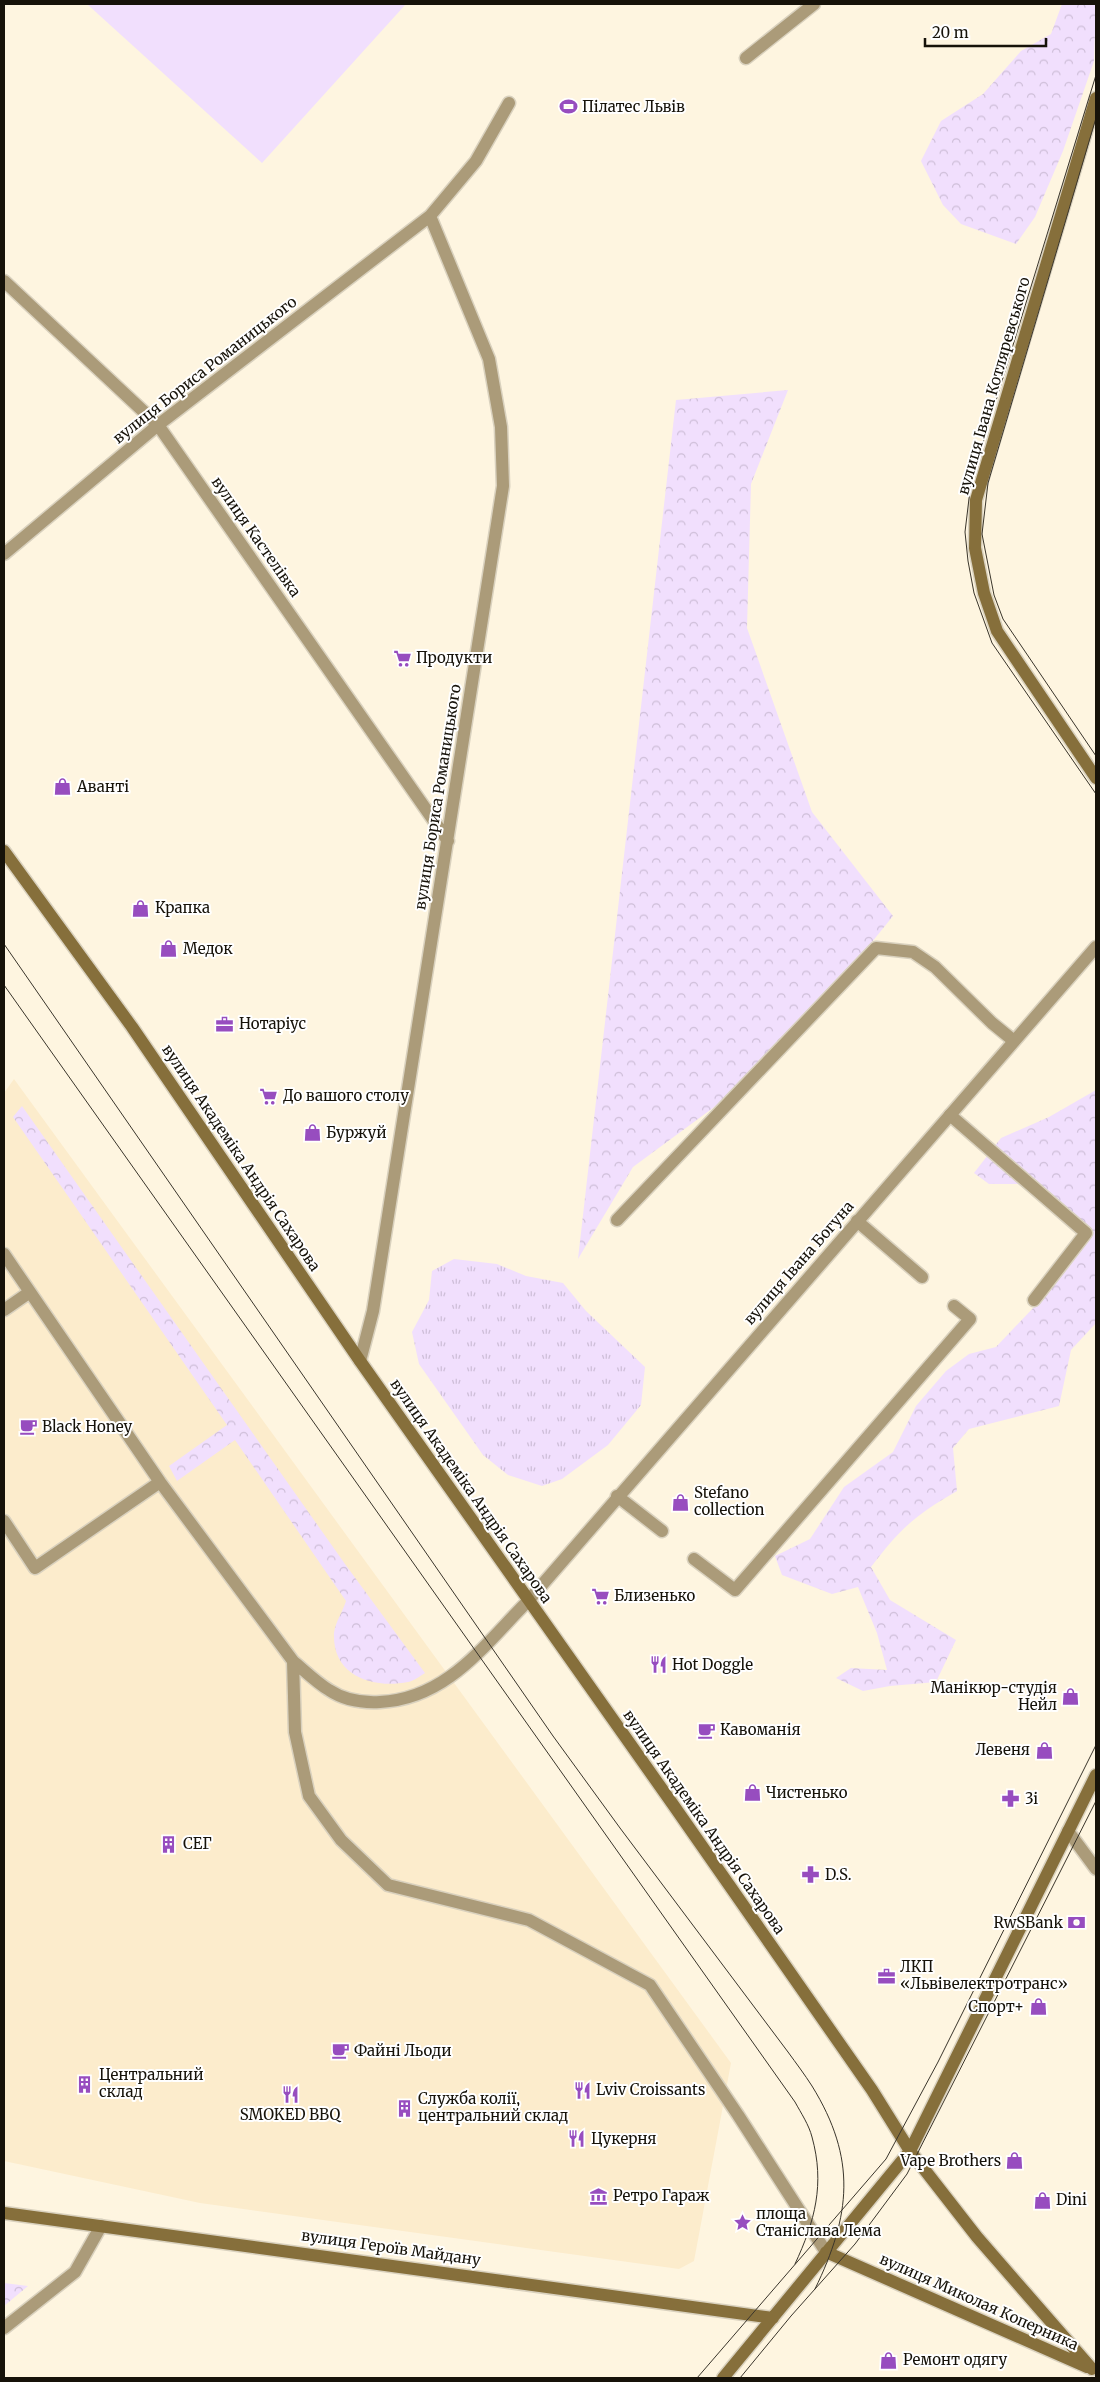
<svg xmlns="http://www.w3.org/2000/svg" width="1100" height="2382" viewBox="0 0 1100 2382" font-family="Merriweather,serif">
<defs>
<pattern id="forest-crowns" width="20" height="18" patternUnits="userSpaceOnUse" patternTransform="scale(1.25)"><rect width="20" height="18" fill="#f1dffd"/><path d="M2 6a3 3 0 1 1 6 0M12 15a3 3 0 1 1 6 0" fill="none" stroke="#cebed8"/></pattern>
<pattern id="park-tufts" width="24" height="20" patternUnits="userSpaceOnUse" patternTransform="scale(1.25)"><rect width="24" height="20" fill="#f1dffd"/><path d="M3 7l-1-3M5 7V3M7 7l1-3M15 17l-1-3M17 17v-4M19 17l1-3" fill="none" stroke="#cebed8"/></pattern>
</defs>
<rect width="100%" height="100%" fill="#fef5e0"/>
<path fill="#fceccc" d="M14,1079L731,2063L694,2261L679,2269L200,2203L4,2161V1093Z"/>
<path fill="url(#forest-crowns)" d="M1062,4H1096L1094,61L1063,151L1035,217L1016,244L961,224L943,205L921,161L941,121L983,94L1021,51L1051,34Z
M788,390L751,484L747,628L812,812L893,916L775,1062L633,1167L578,1259L676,400Z
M1096,1090V1323L1071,1350L1059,1406L969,1429L953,1448L957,1491C915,1515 900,1529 871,1567L890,1600L956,1640L936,1682L890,1686L863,1691L836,1678L851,1668L887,1670L877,1633L858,1587L832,1594L782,1575L775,1556L810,1539L844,1487L893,1452L916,1406L946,1371L969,1354L996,1347L1054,1286L1079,1233L1067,1219L1018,1184H989L974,1173L1001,1138L1049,1117Z
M22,1106L345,1564L425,1673C420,1676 414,1681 408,1682C373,1689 332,1676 334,1633C335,1623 343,1611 346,1601L235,1440L177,1481L169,1466L227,1425L13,1117Z
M4,2283L28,2286L4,2306Z"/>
<path fill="url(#park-tufts)" d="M454,1259L497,1264L526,1276L563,1283L586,1311L645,1367L641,1405L608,1445L562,1479L542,1486L508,1475L483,1455L419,1364L412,1332L429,1300L432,1271Z"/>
<path fill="#f1dffd" d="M87,4H406L262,163Z"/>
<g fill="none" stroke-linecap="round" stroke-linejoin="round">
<defs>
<path id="lane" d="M950,1115L1086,1233L1034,1300
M617,1220L876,948L913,952L935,967L992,1023L1014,1041
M857,1221L922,1277
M4,1254L160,1482L293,1661L295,1732L309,1796L341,1840L388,1885L529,1920L650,1985L738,2115L826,2252
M4,1310L30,1292
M617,1496L662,1531
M4,1521L35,1568L160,1482
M694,1559L735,1590L970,1319L954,1306
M293,1661C305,1671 316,1682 329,1690C344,1700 362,1703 380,1702C447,1699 484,1645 528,1601
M1068,1831L1096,1869
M4,2328L75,2272L101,2226"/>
<path id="street" d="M746,58L814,4
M4,281L158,425L448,841
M4,554L158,425L430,216L476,161L509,103
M360,1361L373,1311L503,486L501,427L489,359L430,216
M528,1601L1096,947"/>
<path id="secondary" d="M1096,98L976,500L975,548L984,593L997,631L1096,778
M4,851L132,1027L360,1361L674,1806L872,2090L910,2151L977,2237L1092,2369
M4,2213L773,2318
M826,2252L1087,2367
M723,2378L910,2151L1096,1775"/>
</defs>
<use href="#lane" stroke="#d9d1be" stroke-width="15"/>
<use href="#street" stroke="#d9d1be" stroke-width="15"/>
<use href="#secondary" stroke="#d9d1be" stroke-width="15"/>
<use href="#lane" stroke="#ab9b79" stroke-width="12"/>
<use href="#street" stroke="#ab9b79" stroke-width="12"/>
<use href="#secondary" stroke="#866f3b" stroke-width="12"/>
<path stroke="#3a352b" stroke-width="1" d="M1096,75L971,482L965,532L968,561L974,593L992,643L1096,794
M1096,118L988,483L982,534L994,595L1003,619L1096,756
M4,944L553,1736L620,1828L788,2052C796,2063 805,2075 812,2086C857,2159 851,2215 815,2289
M4,985L795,2102C801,2113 809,2125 812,2137C825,2184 815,2221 795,2264
M697,2378L886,2159L938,2062L1096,1745
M740,2378L791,2316L855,2244L907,2174L1096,1801"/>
</g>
<defs>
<symbol id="stadium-bare" viewBox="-9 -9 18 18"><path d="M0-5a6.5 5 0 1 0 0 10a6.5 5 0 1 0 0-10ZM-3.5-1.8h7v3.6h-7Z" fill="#974dbf" stroke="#fff" stroke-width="2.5" paint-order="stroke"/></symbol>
<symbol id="supermarket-bare" viewBox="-9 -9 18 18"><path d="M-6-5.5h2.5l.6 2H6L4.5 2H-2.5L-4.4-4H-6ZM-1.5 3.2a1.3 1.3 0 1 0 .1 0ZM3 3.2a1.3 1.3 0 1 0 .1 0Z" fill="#974dbf" stroke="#fff" stroke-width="2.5" paint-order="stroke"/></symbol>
<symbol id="shop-bare" viewBox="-9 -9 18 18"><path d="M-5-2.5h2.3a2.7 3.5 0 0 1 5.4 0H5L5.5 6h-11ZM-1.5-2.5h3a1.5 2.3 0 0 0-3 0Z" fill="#974dbf" stroke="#fff" stroke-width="2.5" paint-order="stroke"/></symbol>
<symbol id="office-bare" viewBox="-9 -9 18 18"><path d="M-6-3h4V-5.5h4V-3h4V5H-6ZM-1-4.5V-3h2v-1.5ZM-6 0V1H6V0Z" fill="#974dbf" stroke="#fff" stroke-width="2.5" paint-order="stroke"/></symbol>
<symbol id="cafe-bare" viewBox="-9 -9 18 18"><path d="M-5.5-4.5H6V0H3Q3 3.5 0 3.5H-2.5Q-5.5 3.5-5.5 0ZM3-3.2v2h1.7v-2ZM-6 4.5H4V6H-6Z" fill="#974dbf" stroke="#fff" stroke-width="2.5" paint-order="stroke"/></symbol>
<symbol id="restaurant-bare" viewBox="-9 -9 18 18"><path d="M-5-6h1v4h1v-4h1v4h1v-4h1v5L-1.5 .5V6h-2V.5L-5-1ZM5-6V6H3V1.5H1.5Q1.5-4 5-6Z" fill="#974dbf" stroke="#fff" stroke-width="2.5" paint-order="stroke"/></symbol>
<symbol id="pharmacy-bare" viewBox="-9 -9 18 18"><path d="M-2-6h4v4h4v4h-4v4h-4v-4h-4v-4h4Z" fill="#974dbf" stroke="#fff" stroke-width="2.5" paint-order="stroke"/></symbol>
<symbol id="building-bare" viewBox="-9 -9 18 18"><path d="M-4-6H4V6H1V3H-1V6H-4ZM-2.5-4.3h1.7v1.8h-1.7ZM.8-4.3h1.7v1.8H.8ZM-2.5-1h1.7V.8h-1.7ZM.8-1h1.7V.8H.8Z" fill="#974dbf" stroke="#fff" stroke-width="2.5" paint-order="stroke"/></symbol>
<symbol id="bank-bare" viewBox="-9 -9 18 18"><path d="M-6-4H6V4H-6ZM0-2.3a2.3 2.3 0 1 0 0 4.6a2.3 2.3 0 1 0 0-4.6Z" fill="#974dbf" stroke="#fff" stroke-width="2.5" paint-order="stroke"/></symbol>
<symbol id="museum-bare" viewBox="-9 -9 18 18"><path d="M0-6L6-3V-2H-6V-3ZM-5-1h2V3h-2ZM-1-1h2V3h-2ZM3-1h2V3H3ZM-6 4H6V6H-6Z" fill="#974dbf" stroke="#fff" stroke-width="2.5" paint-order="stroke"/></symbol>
<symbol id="sight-bare" viewBox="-9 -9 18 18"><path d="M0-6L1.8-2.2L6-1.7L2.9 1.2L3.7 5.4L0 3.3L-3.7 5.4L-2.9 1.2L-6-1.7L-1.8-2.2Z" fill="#974dbf" stroke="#fff" stroke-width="2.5" paint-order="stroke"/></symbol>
</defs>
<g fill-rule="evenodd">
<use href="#stadium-bare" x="556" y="94" width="25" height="25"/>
<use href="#supermarket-bare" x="390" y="646" width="25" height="25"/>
<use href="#shop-bare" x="50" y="774" width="25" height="25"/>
<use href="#shop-bare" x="128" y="896" width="25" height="25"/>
<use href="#shop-bare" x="156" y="936" width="25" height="25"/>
<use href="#office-bare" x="212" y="1012" width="25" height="25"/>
<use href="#supermarket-bare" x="256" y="1084" width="25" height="25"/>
<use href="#shop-bare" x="300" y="1120" width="25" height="25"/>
<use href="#cafe-bare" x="16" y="1414" width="25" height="25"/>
<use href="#shop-bare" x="668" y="1490" width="25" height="25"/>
<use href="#supermarket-bare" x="588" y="1584" width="25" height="25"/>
<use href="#restaurant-bare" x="646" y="1652" width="25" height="25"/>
<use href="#shop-bare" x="1058" y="1684" width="25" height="25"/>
<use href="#cafe-bare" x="694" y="1718" width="25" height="25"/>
<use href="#shop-bare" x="1032" y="1738" width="25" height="25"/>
<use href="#shop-bare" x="740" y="1780" width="25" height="25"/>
<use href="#pharmacy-bare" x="998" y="1786" width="25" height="25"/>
<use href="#building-bare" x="156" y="1832" width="25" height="25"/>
<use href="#pharmacy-bare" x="798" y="1862" width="25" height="25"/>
<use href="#bank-bare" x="1064" y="1910" width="25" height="25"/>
<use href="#office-bare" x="874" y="1964" width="25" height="25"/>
<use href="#shop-bare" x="1026" y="1994" width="25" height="25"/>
<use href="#cafe-bare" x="328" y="2038" width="25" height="25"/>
<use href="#building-bare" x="72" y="2072" width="25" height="25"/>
<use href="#restaurant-bare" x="570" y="2078" width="25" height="25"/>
<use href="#restaurant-bare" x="278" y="2082" width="25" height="25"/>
<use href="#building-bare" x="392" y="2096" width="25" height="25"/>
<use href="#restaurant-bare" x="564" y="2126" width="25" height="25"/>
<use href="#shop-bare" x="1002" y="2148" width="25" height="25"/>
<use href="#museum-bare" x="586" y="2184" width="25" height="25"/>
<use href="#shop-bare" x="1030" y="2188" width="25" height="25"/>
<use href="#sight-bare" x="730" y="2210" width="25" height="25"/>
<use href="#shop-bare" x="876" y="2348" width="25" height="25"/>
</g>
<g text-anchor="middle" stroke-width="4" stroke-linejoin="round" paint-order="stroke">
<g font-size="15" fill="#161209" stroke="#fff" text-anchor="start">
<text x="582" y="112">Пілатес Львів</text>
<text x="416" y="663">Продукти</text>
<text x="77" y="792">Аванті</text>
<text x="155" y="913">Крапка</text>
<text x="183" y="954">Медок</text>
<text x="239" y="1029">Нотаріус</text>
<text x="283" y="1101">До вашого столу</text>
<text x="326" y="1138">Буржуй</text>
<text x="42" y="1432">Black Honey</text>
<text x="694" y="1498">Stefano<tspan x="694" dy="17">collection</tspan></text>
<text x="614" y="1601">Близенько</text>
<text x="672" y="1670">Hot Doggle</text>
<text x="1057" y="1693" text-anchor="end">Манікюр-студія<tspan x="1057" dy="17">Нейл</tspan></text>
<text x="720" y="1735">Кавоманія</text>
<text x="1030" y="1755" text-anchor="end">Левеня</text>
<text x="766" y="1798">Чистенько</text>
<text x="1025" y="1804">3і</text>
<text x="183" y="1849">СЕГ</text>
<text x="825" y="1880">D.S.</text>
<text x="1063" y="1928" text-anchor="end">RwSBank</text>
<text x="900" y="1972">ЛКП<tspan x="900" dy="17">«Львівелектротранс»</tspan></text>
<text x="1024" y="2012" text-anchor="end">Спорт+</text>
<text x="354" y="2056">Файні Льоди</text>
<text x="99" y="2080">Центральний<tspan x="99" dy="17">склад</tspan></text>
<text x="596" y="2095">Lviv Croissants</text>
<text x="418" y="2104">Служба колії,<tspan x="418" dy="17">центральний склад</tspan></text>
<text x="290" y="2120" text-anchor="middle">SMOKED BBQ</text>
<text x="591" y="2144">Цукерня</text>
<text x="1001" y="2166" text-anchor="end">Vape Brothers</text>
<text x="613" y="2201">Ретро Гараж</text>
<text x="1056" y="2205">Dini</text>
<text x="756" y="2219">площа<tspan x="756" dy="17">Станіслава Лема</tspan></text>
<text x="903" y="2365">Ремонт одягу</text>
</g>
<g font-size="15" fill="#161209" stroke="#fff">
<text transform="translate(205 370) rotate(-38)" y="5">вулиця Бориса Романицького</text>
<text transform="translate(994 386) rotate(-74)" y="5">вулиця Івана Котляревського</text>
<text transform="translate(256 537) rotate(55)" y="5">вулиця Кастелівка</text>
<text transform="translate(438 797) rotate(-81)" y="5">вулиця Бориса Романицького</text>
<text transform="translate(241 1158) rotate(56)" y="5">вулиця Академіка Андрія Сахарова</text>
<text transform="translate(799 1263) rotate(-49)" y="5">вулиця Івана Богуна</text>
<text transform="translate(471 1491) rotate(55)" y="5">вулиця Академіка Андрія Сахарова</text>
<text transform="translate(704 1822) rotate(55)" y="5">вулиця Академіка Андрія Сахарова</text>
<text transform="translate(391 2248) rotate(8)" y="5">вулиця Героїв Майдану</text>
<text transform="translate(979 2302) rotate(24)" y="5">вулиця Миколая Коперника</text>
</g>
</g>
<rect width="1100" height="2382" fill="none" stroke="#161209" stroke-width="10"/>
<path d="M925 38v8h121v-8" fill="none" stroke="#161209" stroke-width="2.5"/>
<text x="932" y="38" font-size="15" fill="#161209" stroke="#ffffff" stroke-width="4" paint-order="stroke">20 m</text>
</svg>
